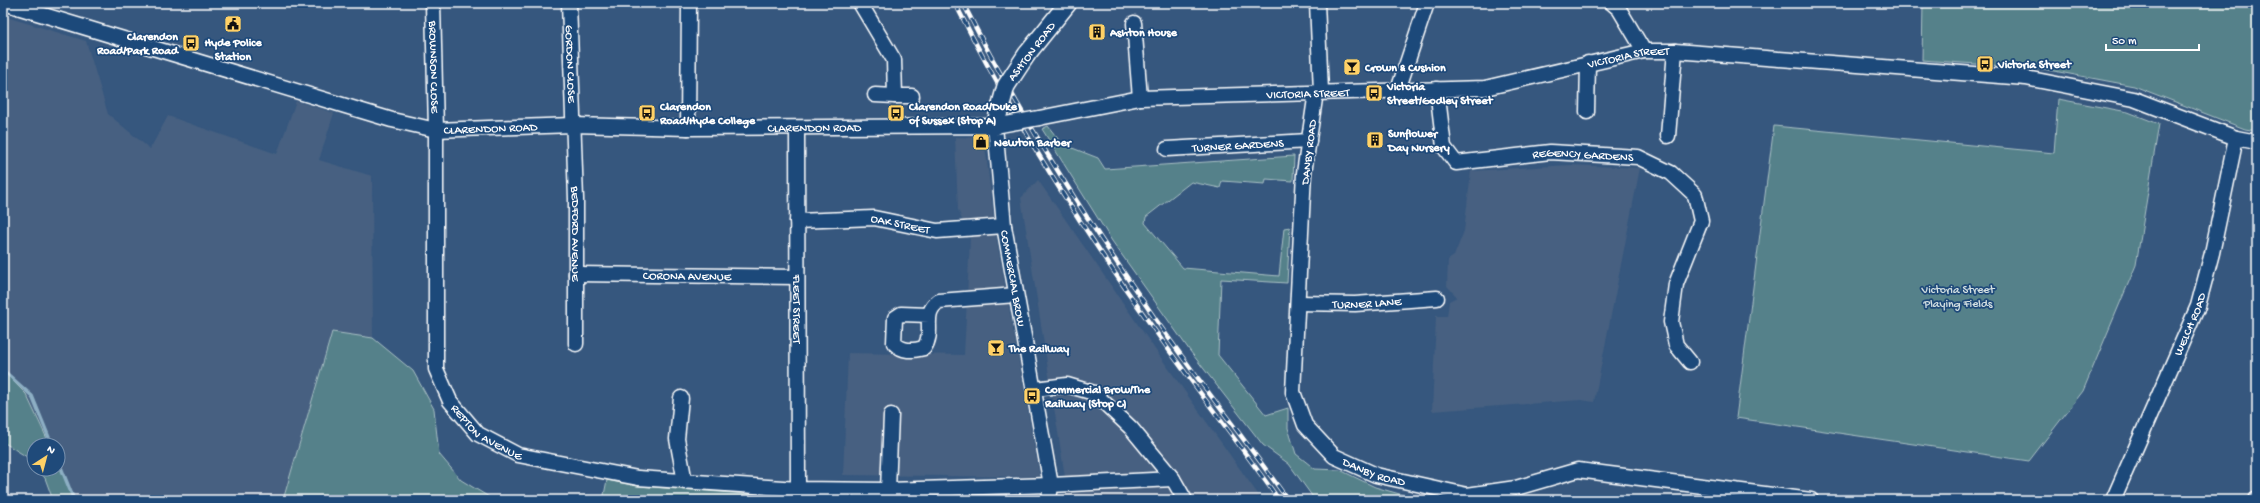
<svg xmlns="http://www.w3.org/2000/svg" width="2260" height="503" viewBox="0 0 2260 503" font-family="'Gochi Hand',sans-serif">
<rect width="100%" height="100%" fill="#36577e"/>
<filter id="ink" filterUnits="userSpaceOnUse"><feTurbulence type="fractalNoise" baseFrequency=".025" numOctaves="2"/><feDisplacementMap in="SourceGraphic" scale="8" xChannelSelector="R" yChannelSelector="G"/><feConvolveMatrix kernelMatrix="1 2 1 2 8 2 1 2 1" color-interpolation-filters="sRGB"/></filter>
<g filter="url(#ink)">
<path fill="#466081" d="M3,16L86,41L108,114L150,149L168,116L277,154L296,101L334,113L319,160L372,176L373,338L332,332L283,500H75L58,463V445H50L26,394L3,371Z
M955,137L984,138L997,241L1040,477L843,475L848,353L964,355L970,239L958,210Z
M1570,165L1640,168L1594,402L1581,400L1432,411L1436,316H1447L1449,301L1457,297L1447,286L1448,260L1454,256L1464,231L1471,171Z
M1038,180L1159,355L1262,500H1064L1065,477L1021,198Z"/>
<path fill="#54818a" stroke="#aac0c4" d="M1923,3H2257V131L2245,129L2134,86L2043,69L1922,60Z
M2058,99L2128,112L2159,124L2136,265L2083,391L2029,461L1736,418L1774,126L2054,153Z
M1048,126L1062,144L1098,158L1105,169L1294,156L1293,181L1266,179L1265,184L1222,181L1220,188L1191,182L1146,217L1145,223L1183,268L1279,276L1284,228L1290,227L1287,283L1221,279L1218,355L1266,415L1288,408V428L1296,454L1315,469L1340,470L1375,487L1410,497L1429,500H1315L1289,464L1263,445L1190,351L1112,241L1042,129Z
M332,332L373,338L413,371L434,409L439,454L461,480L494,500H283Z
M3,371L26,394L50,445H34V465L27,457L3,442Z
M58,463L75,500H53L45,478L37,469H58Z
M607,480L638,486L799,498L971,500H603Z"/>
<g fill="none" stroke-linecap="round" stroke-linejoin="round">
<path stroke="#8dafc4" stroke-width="3.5" d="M3,370L32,396L52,445
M58,460L74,500"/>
<defs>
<g id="minor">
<path id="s1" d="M4,3L392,120L436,130L573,125L688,128L995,126L1004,226L1051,485L1049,500"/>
<path id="s2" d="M433,3L436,130V369L450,401L478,434L518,455L638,478L798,489L888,490L1051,485L1173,479"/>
<path id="s3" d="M569,3L576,199V344"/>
<path d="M860,3L894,60L895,96H912"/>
<path d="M1317,3L1321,91"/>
<path d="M1612,3L1619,9L1644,51"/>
<path d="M1134,23L1140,98"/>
<path id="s4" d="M1437,89L1444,147L1456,163L1550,152L1638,157L1671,173L1695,195L1701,221L1676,284L1671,322L1676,345L1690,362"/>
<path d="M1398,90L1427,3"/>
<path id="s5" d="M1316,92L1304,173L1293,392L1305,425L1334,456L1376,475L1467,495L1516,488L1578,470L1811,500"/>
<path d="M875,95L895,96"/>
<path d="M1587,112L1588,63"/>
<path id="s6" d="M1039,118L1140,98L1485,88L1644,51H1675L2026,78L2134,99L2236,138L2257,142"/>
<path d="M688,128L689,3"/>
<path id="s7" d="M797,128L798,489"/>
<path d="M1668,136L1675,51"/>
<path id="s8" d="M1167,149L1309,141"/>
<path id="s9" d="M797,221L874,218L937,231L1004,226"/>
<path id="s10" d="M576,274L797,277"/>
<path id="s11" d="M1298,303L1355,304L1437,298"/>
<path d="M929,315L901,314L895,318L894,343C903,352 912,351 924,348C936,330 920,315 939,301L1016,295"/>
<path d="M1035,389L1067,385L1094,393L1131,428L1173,479L1185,500"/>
<path d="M681,398L677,439L685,482"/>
<path d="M888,490L891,415"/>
<path id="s12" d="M2113,500L2198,306L2212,253L2236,138"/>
<path d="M2256,500L2257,498"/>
</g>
<path id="tertiary" d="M1027,54L1068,3"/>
</defs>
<use href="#minor" stroke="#fff" stroke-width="17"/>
<use href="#tertiary" stroke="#fff" stroke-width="20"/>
<use href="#minor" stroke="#1f4a7a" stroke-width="14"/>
<use href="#tertiary" stroke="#1f4a7a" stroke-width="17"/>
<defs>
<path id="rail" d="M955,3C1012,117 1082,229 1156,332C1196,389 1239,443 1279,500
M963,3C1020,116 1089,224 1161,327C1202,386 1247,442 1288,500"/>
</defs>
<use href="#rail" stroke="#fff" stroke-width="4.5"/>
<use href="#rail" stroke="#1f4a7a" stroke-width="3" stroke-dasharray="9" stroke-linecap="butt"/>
<defs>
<path id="minor-bridge" d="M995,126L1039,118"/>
<path id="tertiary-bridge" d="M995,126L1006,86L1027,54"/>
</defs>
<use href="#minor-bridge" stroke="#fff" stroke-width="17" stroke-linecap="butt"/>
<use href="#tertiary-bridge" stroke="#fff" stroke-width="20" stroke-linecap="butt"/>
<use href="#minor-bridge" stroke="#1f4a7a" stroke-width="14"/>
<use href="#tertiary-bridge" stroke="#1f4a7a" stroke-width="17"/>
</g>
</g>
<defs>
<symbol id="civic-square" viewBox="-11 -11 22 22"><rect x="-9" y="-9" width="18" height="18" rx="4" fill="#ffd166" stroke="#1f4a7a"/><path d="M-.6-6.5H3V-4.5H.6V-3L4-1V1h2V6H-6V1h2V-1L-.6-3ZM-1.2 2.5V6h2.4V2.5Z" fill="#111"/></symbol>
<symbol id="building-square" viewBox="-11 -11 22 22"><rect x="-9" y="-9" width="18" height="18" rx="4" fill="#ffd166" stroke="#1f4a7a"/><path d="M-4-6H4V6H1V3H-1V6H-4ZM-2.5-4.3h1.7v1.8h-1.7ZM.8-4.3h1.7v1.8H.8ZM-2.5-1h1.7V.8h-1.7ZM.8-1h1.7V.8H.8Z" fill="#111"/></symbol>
<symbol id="bus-square" viewBox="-11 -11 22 22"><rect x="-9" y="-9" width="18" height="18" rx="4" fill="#ffd166" stroke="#1f4a7a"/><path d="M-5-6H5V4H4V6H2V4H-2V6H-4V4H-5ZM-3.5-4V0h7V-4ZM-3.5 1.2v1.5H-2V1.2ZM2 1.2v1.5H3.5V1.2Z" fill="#111"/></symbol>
<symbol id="bar-square" viewBox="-11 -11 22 22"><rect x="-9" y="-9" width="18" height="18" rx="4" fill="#ffd166" stroke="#1f4a7a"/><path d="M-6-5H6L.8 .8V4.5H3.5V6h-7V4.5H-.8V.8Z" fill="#111"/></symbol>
<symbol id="shop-square" viewBox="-11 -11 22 22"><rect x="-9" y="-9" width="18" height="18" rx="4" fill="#ffd166" stroke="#1f4a7a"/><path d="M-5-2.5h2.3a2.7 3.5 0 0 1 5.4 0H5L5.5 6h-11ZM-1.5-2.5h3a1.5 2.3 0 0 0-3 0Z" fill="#111"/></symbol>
</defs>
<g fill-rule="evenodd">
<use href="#civic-square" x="223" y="14" width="20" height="20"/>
<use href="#building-square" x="1087" y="22" width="20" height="20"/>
<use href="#bus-square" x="181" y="33" width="20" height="20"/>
<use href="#bus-square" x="1975" y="54" width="20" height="20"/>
<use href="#bar-square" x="1342" y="57" width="20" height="20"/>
<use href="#bus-square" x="1364" y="83" width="20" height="20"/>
<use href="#bus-square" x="637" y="103" width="20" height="20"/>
<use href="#bus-square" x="886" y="103" width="20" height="20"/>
<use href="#building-square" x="1365" y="130" width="20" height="20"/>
<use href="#shop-square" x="971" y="132" width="20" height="20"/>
<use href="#bar-square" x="986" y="338" width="20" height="20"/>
<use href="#bus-square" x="1022" y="386" width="20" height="20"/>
</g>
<g text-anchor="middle" stroke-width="3.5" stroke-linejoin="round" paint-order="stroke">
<g font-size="12" font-weight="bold" fill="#fff" stroke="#1f4a7a" text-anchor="start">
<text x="1110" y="36">Ashton House</text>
<text x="178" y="40" text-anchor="end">Clarendon<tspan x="178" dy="14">Road/Park Road</tspan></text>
<text x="233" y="46" text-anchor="middle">Hyde Police<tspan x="233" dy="14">Station</tspan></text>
<text x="1998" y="68">Victoria Street</text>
<text x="1365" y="71">Crown &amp; Cushion</text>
<text x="1387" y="90">Victoria<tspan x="1387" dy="14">Street/Godley Street</tspan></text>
<text x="660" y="110">Clarendon<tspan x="660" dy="14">Road/Hyde College</tspan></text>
<text x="909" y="110">Clarendon Road/Duke<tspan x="909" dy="14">of Sussex (Stop A)</tspan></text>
<text x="1388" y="137">Sunflower<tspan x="1388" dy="14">Day Nursery</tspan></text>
<text x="994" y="146">Newton Barber</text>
<text x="1009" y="352">The Railway</text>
<text x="1045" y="393">Commercial Brow/The<tspan x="1045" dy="14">Railway (Stop C)</tspan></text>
</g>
<g font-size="12" fill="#fff" stroke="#1f4a7a">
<text transform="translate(1031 51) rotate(-53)" y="4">ASHTON ROAD</text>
<text dy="4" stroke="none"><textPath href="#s6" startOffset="595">VICTORIA STREET</textPath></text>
<text dy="4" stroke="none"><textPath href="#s3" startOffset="61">GORDON CLOSE</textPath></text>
<text dy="4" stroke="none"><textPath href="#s2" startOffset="64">BROWNSON CLOSE</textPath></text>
<text dy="4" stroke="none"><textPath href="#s6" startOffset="271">VICTORIA STREET</textPath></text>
<text dy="4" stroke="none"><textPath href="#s1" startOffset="505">CLARENDON ROAD</textPath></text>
<text dy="4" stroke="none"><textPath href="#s1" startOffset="829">CLARENDON ROAD</textPath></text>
<text dy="4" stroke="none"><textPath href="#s8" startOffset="71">TURNER GARDENS</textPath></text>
<text transform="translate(1308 152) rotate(-83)" y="4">DANBY ROAD</text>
<text dy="4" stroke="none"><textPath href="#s4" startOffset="206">REGENCY GARDENS</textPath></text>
<text dy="4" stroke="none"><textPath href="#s9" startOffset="104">OAK STREET</textPath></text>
<text dy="4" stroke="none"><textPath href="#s3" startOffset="231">BEDFORD AVENUE</textPath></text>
<text dy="4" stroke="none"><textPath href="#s10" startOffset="111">CORONA AVENUE</textPath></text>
<text dy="4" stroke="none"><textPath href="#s1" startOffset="1163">COMMERCIAL BROW</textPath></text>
<text dy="4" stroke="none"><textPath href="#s11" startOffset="69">TURNER LANE</textPath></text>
<text dy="4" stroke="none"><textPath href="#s7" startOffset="181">FLEET STREET</textPath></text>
<text dy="4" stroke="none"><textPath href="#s12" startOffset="192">WELCH ROAD</textPath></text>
<text dy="4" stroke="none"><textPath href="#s2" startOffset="450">REPTON AVENUE</textPath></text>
<text dy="4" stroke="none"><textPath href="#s5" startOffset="422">DANBY ROAD</textPath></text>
</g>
<g font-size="12" fill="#d4e0e2" stroke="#1f4a7a">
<text x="1958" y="293">Victoria Street<tspan x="1958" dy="14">Playing Fields</tspan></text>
</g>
</g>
<rect width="2260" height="503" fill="none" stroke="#1f4a7a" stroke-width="16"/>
<rect x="8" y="8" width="2244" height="487" fill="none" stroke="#fff" stroke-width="1.5" filter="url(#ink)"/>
<g transform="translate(46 457) rotate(36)"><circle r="19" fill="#1f4a7a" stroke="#7992af"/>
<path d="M0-3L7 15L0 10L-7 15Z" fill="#ffd166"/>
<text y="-6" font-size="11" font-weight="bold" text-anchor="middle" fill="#ffffff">N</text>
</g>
<path d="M2106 44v6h93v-6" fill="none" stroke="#ffffff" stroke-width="2"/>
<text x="2112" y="44" font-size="12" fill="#ffffff" stroke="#1f4a7a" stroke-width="3" paint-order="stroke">50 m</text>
</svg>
